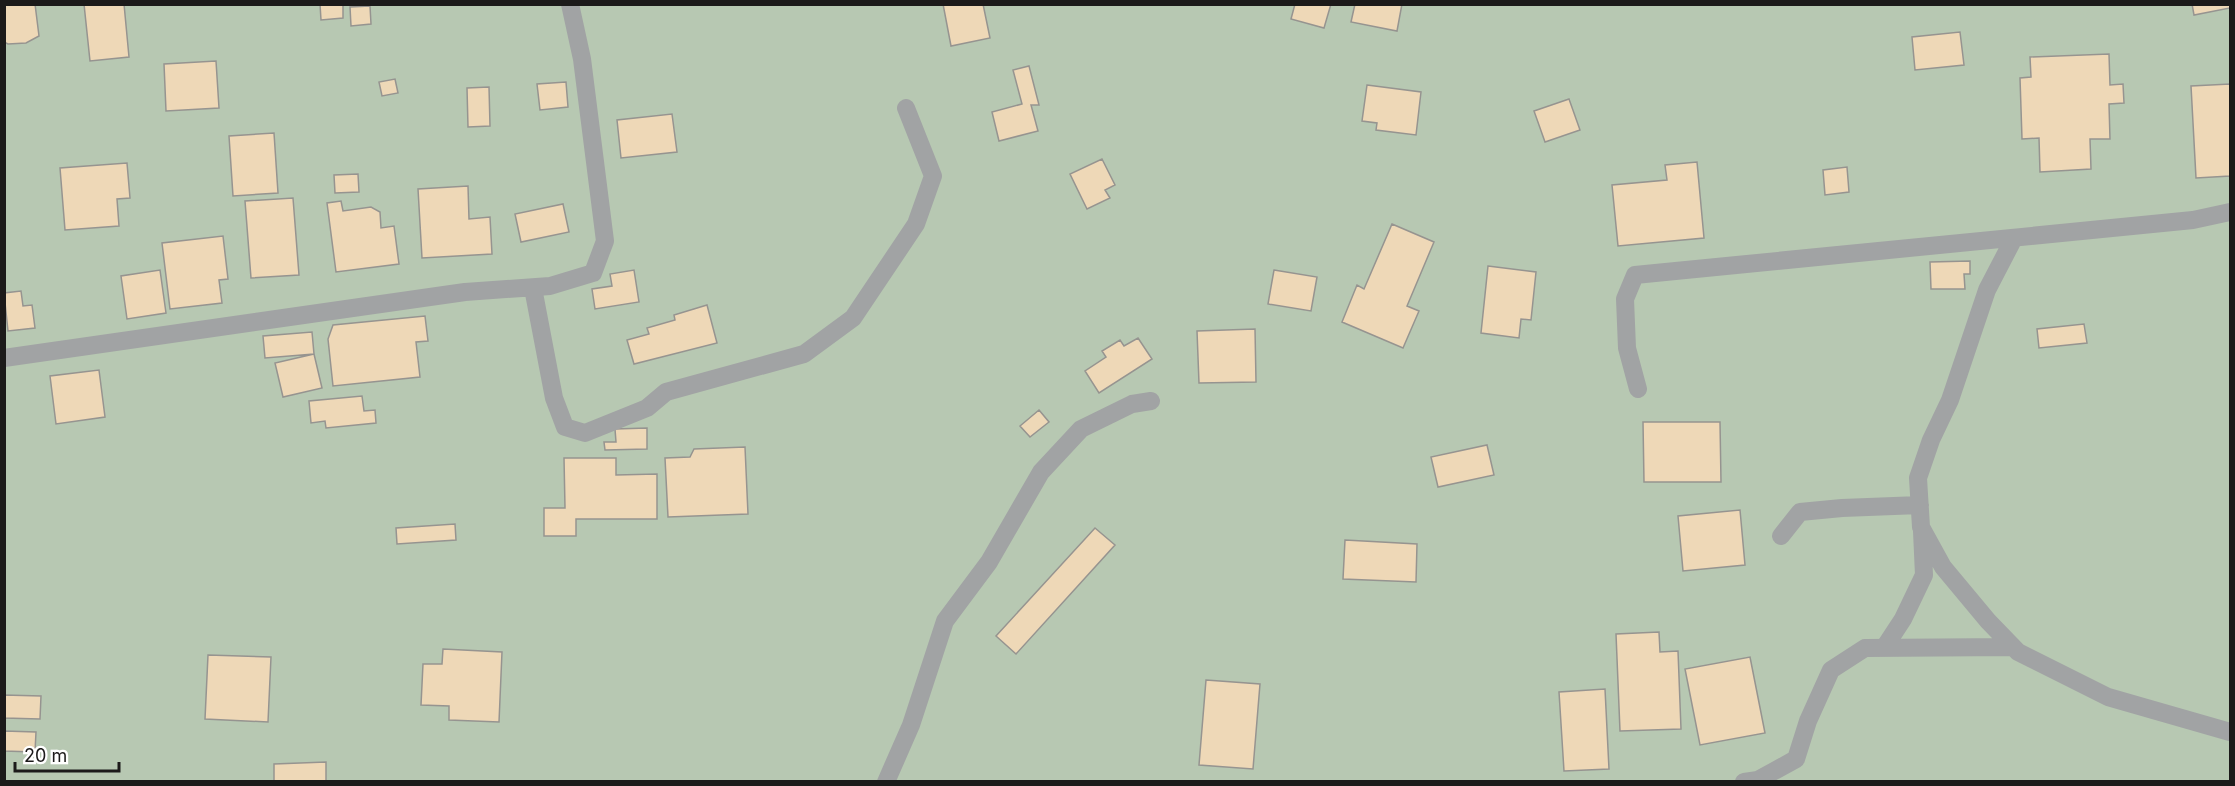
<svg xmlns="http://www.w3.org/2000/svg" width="2235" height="786" viewBox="0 0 2235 786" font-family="Inter,sans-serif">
<rect width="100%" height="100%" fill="#f9f4f2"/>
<path fill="#b7c8b2" d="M5,5H2230V781H5Z"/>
<path fill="#eed8b7" stroke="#969490" stroke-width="1.5" d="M4,4H35L39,36L26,43L8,44L4,42Z
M84,4H124L129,57L90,61Z
M320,4H343V18L321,20Z
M943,4H983L990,38L951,46Z
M1295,4H1331L1324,28L1291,19Z
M1355,4H1402L1397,31L1351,22Z
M2192,4H2230V8L2194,15Z
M370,6L371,24L351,26L350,7Z
M1960,32L1964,65L1915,70L1912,37Z
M2109,54L2110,85L2123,84L2124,103L2109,104L2110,139H2090L2091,169L2040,172L2039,138L2022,139L2020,78L2031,77L2030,57Z
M216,61L219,108L166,111L164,64Z
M1029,66L1039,105H1031L1038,131L999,141L992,112L1022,104L1013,70Z
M395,79L398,93L382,96L379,82Z
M566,82L568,107L540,110L537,84Z
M2230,84V176L2196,178L2191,86Z
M1367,85L1421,92L1416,135L1376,130L1377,123L1362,121Z
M489,87L490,126L468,127L467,88Z
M1569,99L1580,130L1545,142L1534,111Z
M672,114L677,152L621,158L617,120Z
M274,133L278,193L233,196L229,136Z
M1102,159L1115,185L1105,190L1110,198L1087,209L1070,174Z
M1697,162L1704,238L1618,246L1612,185L1667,180L1665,165Z
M127,163L130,198L117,199L119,226L65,230L60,168Z
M1847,167L1849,192L1825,195L1823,170Z
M358,174L359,192L335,193L334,175Z
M468,186L469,219L490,217L492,254L422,258L418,189Z
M293,198L299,275L251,278L245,201Z
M341,201L343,211L371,207L380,212L381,228L394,226L399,264L336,272L327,203Z
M563,204L569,232L521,242L515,214Z
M1392,224L1434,242L1407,306L1419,311L1403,348L1342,322L1357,285L1364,289Z
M223,236L228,279L219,280L222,303L170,309L162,243Z
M1970,261V274H1964L1965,289H1931L1930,262Z
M1488,266L1536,272L1531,320L1521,319L1519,338L1481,333Z
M160,270L166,313L127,319L121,276Z
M634,270L639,302L595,309L592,289L612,286L610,274Z
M1274,270L1317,277L1311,311L1268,304Z
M21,291L23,306L32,305L35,328L8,331L4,293Z
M707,305L717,343L634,364L627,340L649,334L647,328L675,320L674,315Z
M425,316L428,341L416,342L420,377L333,386L328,339L333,325Z
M2084,324L2087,343L2039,348L2037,329Z
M1255,329L1256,382L1199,383L1197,331Z
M312,332L314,354L265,358L263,336Z
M1138,338L1152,359L1099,393L1085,371L1106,357L1102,351L1120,340L1124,346Z
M314,354L322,388L283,397L275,363Z
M99,370L105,417L56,424L50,376Z
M362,396L364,411L375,410L376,423L326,428L325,421L311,423L309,401Z
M1039,410L1049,422L1030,437L1020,426Z
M1643,422H1720L1721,482H1644Z
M647,428V449L605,450L604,442H616L615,429Z
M1487,445L1494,475L1438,487L1431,457Z
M745,447L748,514L668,517L665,458L690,457L694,449Z
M564,458H616V475L657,474V519H576V536H544V508H565Z
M1740,510L1745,565L1683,571L1678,516Z
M455,524L456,540L397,544L396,528Z
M1095,528L1115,545L1016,654L996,636Z
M1345,540L1417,544L1416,582L1343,579Z
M1659,632L1660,652L1678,651L1681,729L1620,731L1616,634Z
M443,649L502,652L499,722L449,720V706L421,705L423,664H442Z
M208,655L271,657L268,722L205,719Z
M1750,657L1765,733L1700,745L1685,669Z
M1206,680L1260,684L1253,769L1199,765Z
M1605,689L1609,769L1564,771L1559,692Z
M4,695L41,696L40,719L4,718Z
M4,731L36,732L35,752L4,751Z
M326,762V782H274V764Z"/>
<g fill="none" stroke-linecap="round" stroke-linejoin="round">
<path stroke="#a1a3a4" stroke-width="18" d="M2014,238L1987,290L1950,400L1931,440L1918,478L1921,527L1943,567L1988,621L2018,652L2108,697L2230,732
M533,288L554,398L565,427L585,433L647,408L666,392L804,354L853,318L916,224L933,176L906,108
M4,358L465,292L550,286L593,273L605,241L582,59L570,4
M1638,389L1627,348L1625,299L1635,275L2193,220L2230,212
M1781,536L1800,512L1842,508L1920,505
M1884,648L1903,619L1924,575L1922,531
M886,782L911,725L945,621L989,562L1041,472L1081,429L1132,404L1151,401
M1744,782L1758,780L1796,759L1808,721L1831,670L1865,648L2013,647"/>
</g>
<rect width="2235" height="786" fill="none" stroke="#1c1a1a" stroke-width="12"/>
<path d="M15 762v9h104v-9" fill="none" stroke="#1c1a1a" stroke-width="3"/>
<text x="24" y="762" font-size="18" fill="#1c1a1a" stroke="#ffffff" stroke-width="4.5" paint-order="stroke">20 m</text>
</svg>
